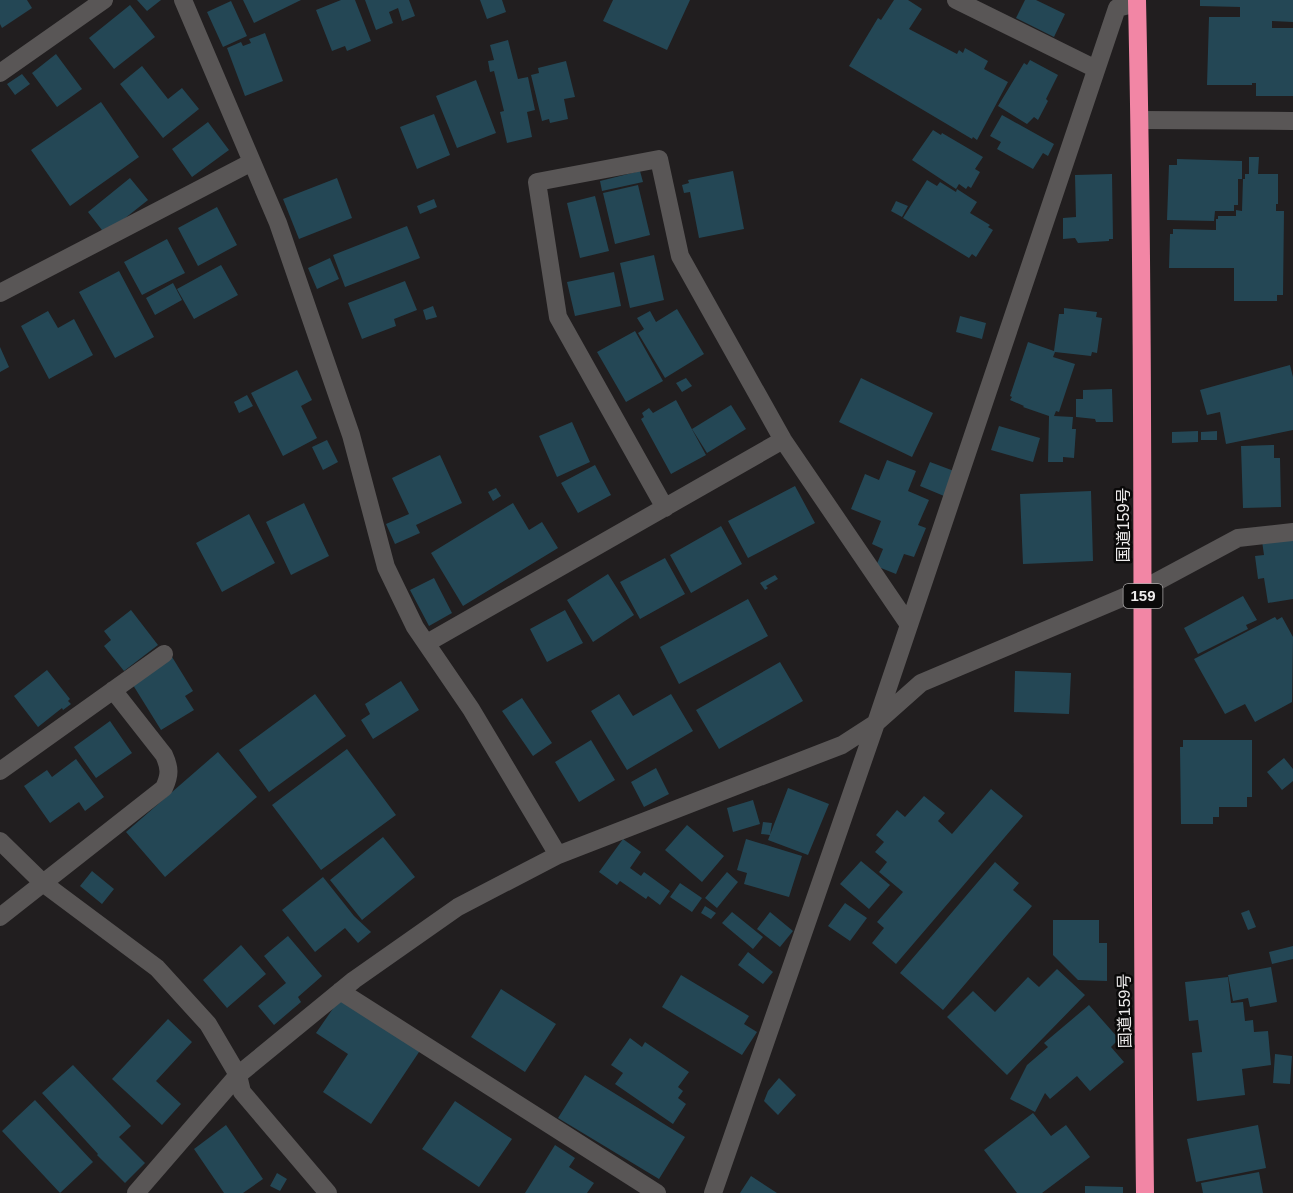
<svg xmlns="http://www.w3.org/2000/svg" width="1293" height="1193" viewBox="0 0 1293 1193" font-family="Helvetica,'Noto Sans JP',sans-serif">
<rect width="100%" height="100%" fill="#211e1f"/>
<path fill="#244755" d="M0,0H27L32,8L2,28L0,24Z
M137,0H161L147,11Z
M243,0H301L254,23Z
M341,0H355L371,41L347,51L345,46L332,51L316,10Z
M365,0H409L415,16L402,21L398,8L389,12L393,23L376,30Z
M480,0H502L506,12L487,19Z
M613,0H690L667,50L603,21Z
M894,0H908L922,9L909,29L957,54L959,50L963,53L965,48L988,61L984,69L1008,82L977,140L973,137L972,139L849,66L878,18L881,20Z
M1025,0H1036L1065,14L1054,37L1016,18Z
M1200,0H1293V22L1272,21V28H1293V96H1256V83H1252V85H1207L1209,17H1240V7L1200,6Z
M231,1L247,36L223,47L207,12Z
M130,5L155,37L114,69L89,38Z
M265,33L283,81L245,96L227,48L241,42L243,46L251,43L249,39Z
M508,40L518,79L528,77L535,110L527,112L532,137L507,143L500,112L504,111L494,71L490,72L488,61L494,60L490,45Z
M56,54L82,89L57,107L32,73Z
M1030,60L1058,75L1046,99L1048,101L1038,120L1034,117L1027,124L998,106L1024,63L1027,65Z
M566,61L575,97L564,99L568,119L550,123L549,119L542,121L531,75L539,73L538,68Z
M142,66L168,99L182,88L199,109L163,138L120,84Z
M22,74L30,84L15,95L7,84Z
M476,80L496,133L457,148L436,96Z
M101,102L139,157L70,206L31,150Z
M434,114L450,155L417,169L400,127Z
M1002,115L1054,144L1048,156L1043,153L1033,169L997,149L1001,142L990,136Z
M208,122L229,150L192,177L172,149Z
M933,130L941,135L942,133L983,157L975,169L980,172L971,188L968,186L966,189L959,184L956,189L912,160Z
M1249,157H1259L1258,174H1278V204H1276V211H1284L1283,295H1277V301H1234V268H1169L1170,234H1173V229L1216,230V219H1218V216H1236V210L1242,211L1243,179H1245V174H1249Z
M1177,159L1242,161V179H1238V205H1234V211H1215L1214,221L1167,220L1169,165H1177Z
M640,171L643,182L602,191L600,181Z
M733,171L744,229L699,238L690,192L684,193L682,185L689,183L688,180Z
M1112,174L1113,239H1109V241L1078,243L1075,238L1063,239V218L1076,217L1075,175Z
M130,178L148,200L105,234L88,212Z
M337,178L352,218L299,239L283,199Z
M927,180L937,186L940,182L956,192L957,189L977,202L970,213L990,225L988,227L993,230L976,257L972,254L969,258L903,218Z
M638,185L650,235L615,244L603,193Z
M595,196L609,251L580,258L567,203Z
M434,199L437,207L420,214L417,206Z
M896,201L908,206L902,217L891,211Z
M217,207L237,245L198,266L178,228Z
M407,226L420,258L345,287L333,255Z
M167,239L185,273L142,295L124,262Z
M654,255L664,300L630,308L620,263Z
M330,258L339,279L317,289L308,268Z
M221,265L238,295L194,319L177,289Z
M119,271L154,337L115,358L79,292Z
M614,272L621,306L575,316L567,282Z
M405,281L417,310L394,319L396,326L362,339L348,303Z
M173,283L182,300L155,315L146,298Z
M433,306L437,317L426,320L423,310Z
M1064,308L1097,312L1096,317L1102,318L1097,353L1092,352L1091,356L1055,352L1053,357L1075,364L1059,412L1056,411L1054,416L1073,417L1072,429H1076L1074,458L1063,457V462H1048L1049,416L1023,407L1024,406L1010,400L1012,397L1010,396L1028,342L1054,351L1059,314H1064Z
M677,309L704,354L665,378L638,333L644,329L637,318L650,311L656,322Z
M48,311L58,328L74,319L93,355L49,379L21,326Z
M960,316L986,323L982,339L956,332Z
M635,331L663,381L626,402L597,352Z
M0,347L9,367L0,372Z
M1290,365L1293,377V430L1226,444L1220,412L1207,415L1200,390Z
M297,370L312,400L301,406L317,438L283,456L251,393Z
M686,378L692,386L682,392L676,383Z
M861,378L933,413L912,457L839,422Z
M1112,389L1113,422H1096L1095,419L1076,417V399H1083V390Z
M247,395L253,406L239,413L234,402Z
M676,400L706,455L671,474L641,419L644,417L642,413L649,408L653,413Z
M731,405L746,429L707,453L692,429Z
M572,422L590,462L557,477L539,436Z
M999,426L1040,438L1033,462L991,450Z
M1198,431V442L1172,443V432Z
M1217,431V440H1201V432Z
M327,440L338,462L323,470L312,447Z
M1274,445V458H1280L1281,507L1243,508L1241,446Z
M440,455L462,503L416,525L420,533L395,544L386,524L409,514L392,478Z
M887,460L916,471L908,491L929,500L918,525L926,528L914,557L904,554L896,574L876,566L883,549L872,544L881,521L851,509L865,474L879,480Z
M930,462L954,471L944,496L920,486Z
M595,465L611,495L578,513L561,483Z
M795,486L815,523L748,558L728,521Z
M496,488L501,496L493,501L488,492Z
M1091,491L1093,561L1023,564L1020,494Z
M304,503L329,556L291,575L266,522Z
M513,503L529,530L542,522L558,548L463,606L431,553Z
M249,514L275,563L222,592L196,543Z
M721,526L742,564L691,593L670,555Z
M1293,536V599L1268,603L1264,578L1258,579L1255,556L1264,555L1262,541Z
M665,558L685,594L640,619L620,582Z
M608,574L634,615L593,642L567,600Z
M775,575L778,579L766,586L768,588L765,590L760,583Z
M434,578L452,613L429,626L410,590Z
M1243,596L1257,620L1246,625L1248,629L1198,654L1184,628Z
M748,599L768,636L679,684L660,647Z
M131,610L158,645L124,671L104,646L111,640L104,631Z
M565,610L583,643L547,662L530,629Z
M1275,617L1277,620L1282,617L1293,637L1292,702L1255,722L1245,704L1225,714L1194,659Z
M169,652L193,691L185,696L194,710L161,730L128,677Z
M780,662L803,701L719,749L696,710Z
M47,670L70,699L68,701L71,704L63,710L62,708L38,727L14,696Z
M1015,671L1071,673L1069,714L1014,712Z
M401,681L419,710L373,739L361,720L370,714L365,704Z
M315,694L346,736L269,792L239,750Z
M619,694L633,716L671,694L693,731L627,770L591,711Z
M522,698L552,743L533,756L502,711Z
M110,721L132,753L96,778L74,747Z
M591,740L615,780L579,802L555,762Z
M1183,740H1252V797H1247V807H1219V817H1213V824H1181L1180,747H1183Z
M347,749L396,815L321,870L272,805Z
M218,752L257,797L165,877L126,832Z
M1284,758L1293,769V781L1282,790L1267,772Z
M76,759L104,797L85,811L79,802L50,823L24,786L47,770L52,777Z
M656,768L669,794L644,807L631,782Z
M788,788L829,804L808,855L768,840Z
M991,789L1023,816L896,964L872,943L884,928L877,922L903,892L879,872L887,862L875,852L884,842L876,835L897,810L905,817L924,796L945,813L938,821L952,834Z
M753,800L760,824L733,832L727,808Z
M763,822L772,823L770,835L761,834Z
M687,825L724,856L702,882L665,850Z
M383,837L415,877L362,920L330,880Z
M623,839L641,852L630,868L641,876L644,872L670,891L660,905L648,896L646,899L620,881L617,885L599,872Z
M746,839L802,856L789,897L744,884L747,873L737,870Z
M861,861L890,885L869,909L840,884Z
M995,862L1019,883L1013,890L1032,906L943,1010L900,973Z
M92,871L114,889L102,904L80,886Z
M727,872L738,882L717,908L705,898Z
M323,877L354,916L371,932L358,943L345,928L315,952L282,910Z
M680,883L702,898L692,912L670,897Z
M845,903L867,918L850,941L828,926Z
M705,906L716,913L711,919L701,913Z
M1249,910L1256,927L1248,930L1241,913Z
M732,912L763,937L753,949L722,923Z
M770,912L793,931L780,947L757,929Z
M1053,920H1099V943H1107V981L1078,980L1053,955Z
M288,936L322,976L298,997L301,1002L274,1025L258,1006L286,983L264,956Z
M241,945L266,974L227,1008L203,980Z
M1293,946V959L1272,964L1269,952Z
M748,952L773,972L763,984L738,965Z
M1271,967L1277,1002L1250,1007L1248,998L1233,1001L1228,975Z
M1057,969L1085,995L1007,1075L947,1017L973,991L995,1012L1028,977L1039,987Z
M681,975L749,1016L744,1024L757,1032L742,1055L662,1007Z
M1228,977L1231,1003L1243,1002L1245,1021L1253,1020L1254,1032L1268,1031L1271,1065L1242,1069L1245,1095L1197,1101L1192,1053L1202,1052L1198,1020L1189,1021L1185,982Z
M501,989L556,1024L525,1072L471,1037Z
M341,997L421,1049L371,1124L323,1092L348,1054L316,1033Z
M1089,1005L1119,1039L1111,1047L1124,1062L1090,1091L1077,1076L1050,1099L1045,1093L1035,1112L1010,1099L1027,1065L1048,1047L1044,1043Z
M168,1019L192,1042L156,1081L181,1104L162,1125L112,1079Z
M630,1038L642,1047L645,1042L689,1072L678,1087L683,1091L678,1098L686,1104L673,1124L615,1084L623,1073L611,1065Z
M1275,1054L1292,1056L1290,1084L1273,1083Z
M73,1065L131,1126L119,1137L145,1163L125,1183L97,1155L98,1154L42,1093Z
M585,1075L685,1137L659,1179L558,1118Z
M779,1078L796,1095L778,1115L764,1101L768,1091Z
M35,1100L93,1162L60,1193L2,1131Z
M455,1101L512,1139L479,1187L422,1149Z
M1033,1113L1051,1136L1066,1125L1090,1157L1042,1193H1017L984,1150Z
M226,1125L263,1179L243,1193H224L194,1149Z
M1258,1125L1266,1168L1196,1182L1187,1139Z
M555,1145L575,1158L569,1167L594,1183L587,1193H525Z
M1259,1172L1263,1193H1203L1201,1183Z
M277,1173L287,1179L280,1191L270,1186Z
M751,1176L777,1193H740Z
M1085,1186L1123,1187V1193H1085Z"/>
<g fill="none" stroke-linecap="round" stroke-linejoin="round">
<path stroke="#595656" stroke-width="18" d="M183,0L278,223L351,435L386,567L415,627L471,709L558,855
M956,0L1096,69
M0,73L104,0
M1140,120L1293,121
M0,293L252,162
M665,508L558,317L537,182L659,159L680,256L783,440L909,625
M427,643L783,440
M0,771L164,654
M0,841L43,883L157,968L208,1024L238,1075L242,1092L328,1193
M0,917L164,788C170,775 170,768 164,755L113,690
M340,991L657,1193
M136,1193L238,1075L354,980L458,907L558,855L842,745L876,723L921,683L1143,589L1238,538L1293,532
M713,1193L876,723L1117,8L1137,3"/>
<path stroke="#f286a5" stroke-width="18" d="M1137,0C1146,398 1140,795 1145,1193"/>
</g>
<g text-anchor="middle" stroke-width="5" stroke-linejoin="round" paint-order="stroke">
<rect fill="#0a0909" stroke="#aaa8a8" stroke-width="1.5" x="1123.5" y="584" width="39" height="24" rx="4.5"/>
<g font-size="15" font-weight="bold" fill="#eeecec">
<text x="1143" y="601">159</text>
</g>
<g font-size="16" fill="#eeecec" stroke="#0a0909">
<text transform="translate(1123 525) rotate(-90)" y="6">国道159号</text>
<text transform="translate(1124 1011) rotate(-91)" y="6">国道159号</text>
</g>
</g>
</svg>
